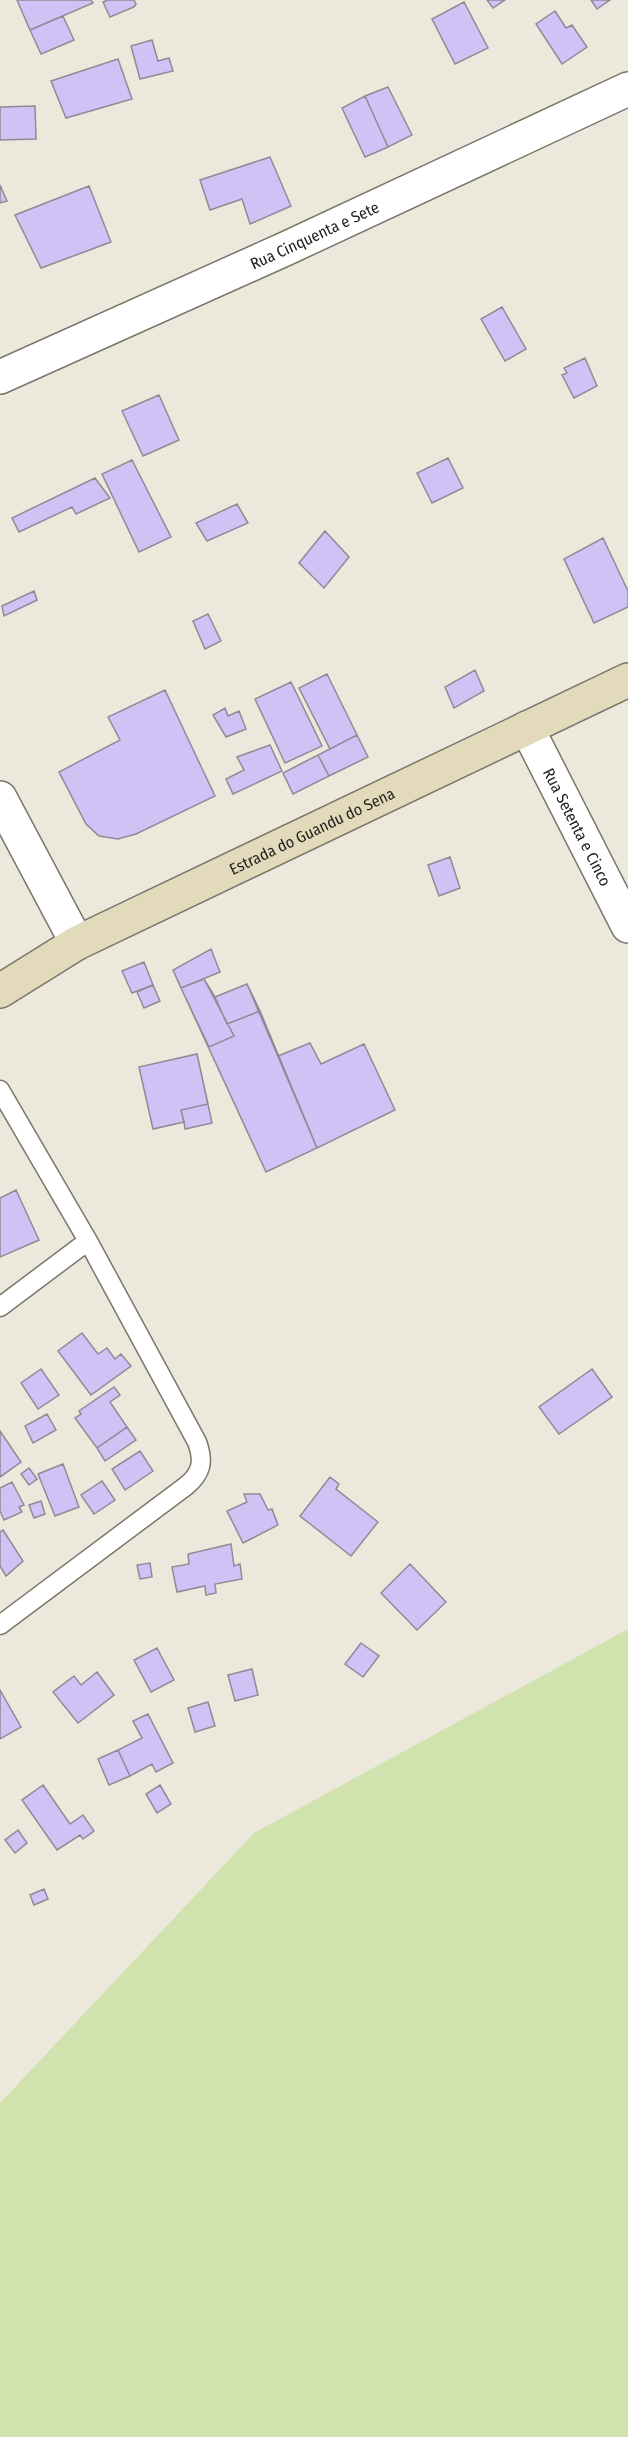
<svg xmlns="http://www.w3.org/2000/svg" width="628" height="2437" viewBox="0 0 628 2437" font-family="'Fira Sans Condensed',sans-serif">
<rect width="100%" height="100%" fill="#ece9dc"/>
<path fill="#d0e3af" d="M628,1629V2437H0V2103L254,1833Z"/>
<path fill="#cfc3f5" stroke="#8d8b96" stroke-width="1.5" d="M17,0H91L93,3L30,30Z
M108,0H134L136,4L134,7L110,17L103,2Z
M487,0H505L493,8Z
M591,0H610L597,9Z
M464,2L488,48L455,64L432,19Z
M555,11L566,28L572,25L587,47L562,64L536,24Z
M63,16L74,40L41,54L30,30Z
M152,40L158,61L169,58L173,71L140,79L131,46Z
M118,59L132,99L66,118L51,81Z
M388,87L412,135L388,147L365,96Z
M365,96L388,147L365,157L342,108Z
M35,106L36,139L0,140V107Z
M270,157L291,206L250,224L242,199L210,210L200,180Z
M0,185L7,201L0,203Z
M89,186L111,242L41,268L15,215Z
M502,307L526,349L505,361L481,319Z
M585,358L597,386L574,398L562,375L567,373L564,368Z
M159,395L179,440L143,456L122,411Z
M448,458L463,488L432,503L417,473Z
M132,460L171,537L139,552L102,474Z
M95,478L110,498L76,514L72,507L19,532L12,518Z
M237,504L248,523L207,541L196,523Z
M325,531L349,557L324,588L299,563Z
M603,538L628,591V607L594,623L564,559Z
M34,591L37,600L4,616L2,606Z
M208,614L221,641L205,649L193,621Z
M475,670L484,691L454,708L445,687Z
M327,674L357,735L330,749L299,688Z
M291,682L322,746L285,763L255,699Z
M165,690L215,796L136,834L118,839L99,836L86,824L59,772L120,740L108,717Z
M225,708L228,716L239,711L246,729L226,737L213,715Z
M357,735L368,757L329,776L318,755Z
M270,745L282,771L233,794L226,779L244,770L237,757Z
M318,755L329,776L293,794L283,773Z
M450,857L460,888L439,896L428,865Z
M211,949L220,972L181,988L173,970Z
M144,962L153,985L132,993L122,971Z
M204,979L215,997L227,1024L260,1011L317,1148L266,1172L181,988Z
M204,979L215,997L247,984L317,1148L266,1172L181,988Z
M204,979L234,1036L209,1047L181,988Z
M247,984L260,1011L227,1024L215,997Z
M153,985L160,1001L144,1008L137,992Z
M310,1043L321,1064L364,1044L395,1110L317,1148L278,1056Z
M197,1054L208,1104L181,1110L184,1122L153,1129L139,1067Z
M197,1054L212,1123L185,1129L184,1122L153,1129L139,1067Z
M16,1190L39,1240L0,1257V1198Z
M82,1333L98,1354L107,1348L115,1359L121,1354L131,1366L91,1395L58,1351Z
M41,1369L59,1395L38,1409L21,1383Z
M592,1369L612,1397L559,1434L539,1407Z
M114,1387L120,1395L110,1402L127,1427L97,1448L75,1418L81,1414L79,1411Z
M47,1414L56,1430L33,1443L25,1426Z
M127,1427L136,1440L105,1461L97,1448Z
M0,1431L21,1462L0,1477Z
M140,1451L153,1471L125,1490L112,1469Z
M63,1464L79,1507L55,1516L38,1474Z
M29,1468L37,1479L29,1485L21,1474Z
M330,1477L339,1484L336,1489L378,1522L351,1556L300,1516Z
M102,1481L115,1500L94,1514L81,1495Z
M12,1482L24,1505L19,1507L22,1512L4,1520L0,1511V1488Z
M244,1494H260L268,1510L272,1509L278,1525L243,1543L227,1511L247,1502Z
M41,1501L45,1514L34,1518L29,1505Z
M3,1530L23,1561L6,1576L0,1566V1532Z
M231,1544L234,1566L240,1564L242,1579L215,1584L216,1593L206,1595L205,1586L177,1592L172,1567L189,1564L188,1554Z
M150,1563L152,1577L140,1579L137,1565Z
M410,1564L446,1602L417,1630L381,1593Z
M361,1643L379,1656L363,1677L345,1664Z
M157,1648L174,1680L151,1692L134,1660Z
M252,1669L258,1695L235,1701L228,1675Z
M97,1672L114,1695L78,1723L53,1692L74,1676L81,1685Z
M0,1690L21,1727L0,1739Z
M208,1702L215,1726L195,1732L188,1708Z
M148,1714L173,1763L156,1772L152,1764L130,1776L118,1750L142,1738L133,1721Z
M118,1750L130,1776L109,1785L98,1759Z
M43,1785L70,1824L83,1815L94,1831L83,1839L80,1835L57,1850L22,1800Z
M160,1785L171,1804L157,1813L146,1794Z
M18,1830L27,1843L15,1853L5,1840Z
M44,1889L48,1899L34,1905L30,1895Z"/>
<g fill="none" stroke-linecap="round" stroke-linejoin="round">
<defs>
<path id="lane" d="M0,1090L88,1241L197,1442C204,1461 202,1473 186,1486L0,1625
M0,1307L88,1241"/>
<g id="street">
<path id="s1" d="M0,377L285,249L628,89"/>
<path id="s2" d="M527,728L628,926"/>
<path d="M0,798L77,943"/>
</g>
<g id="secondary">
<path id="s3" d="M0,991L77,943L628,680"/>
</g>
</defs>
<use href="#lane" stroke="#79766a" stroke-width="21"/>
<use href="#street" stroke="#79766a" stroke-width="36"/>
<use href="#secondary" stroke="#79766a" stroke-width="36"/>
<use href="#lane" stroke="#fff" stroke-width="18"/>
<use href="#street" stroke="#fff" stroke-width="33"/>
<use href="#secondary" stroke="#e3dabc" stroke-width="33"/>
</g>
<g text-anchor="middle" stroke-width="4.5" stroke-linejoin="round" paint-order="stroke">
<g font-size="16" fill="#23221d" stroke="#ece9dc">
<text dy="6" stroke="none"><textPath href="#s1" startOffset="345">Rua Cinquenta e Sete</textPath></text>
<text dy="6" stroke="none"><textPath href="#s2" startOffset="111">Rua Setenta e Cinco</textPath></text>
<text dy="6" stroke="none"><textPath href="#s3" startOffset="351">Estrada do Guandu do Sena</textPath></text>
</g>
</g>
</svg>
